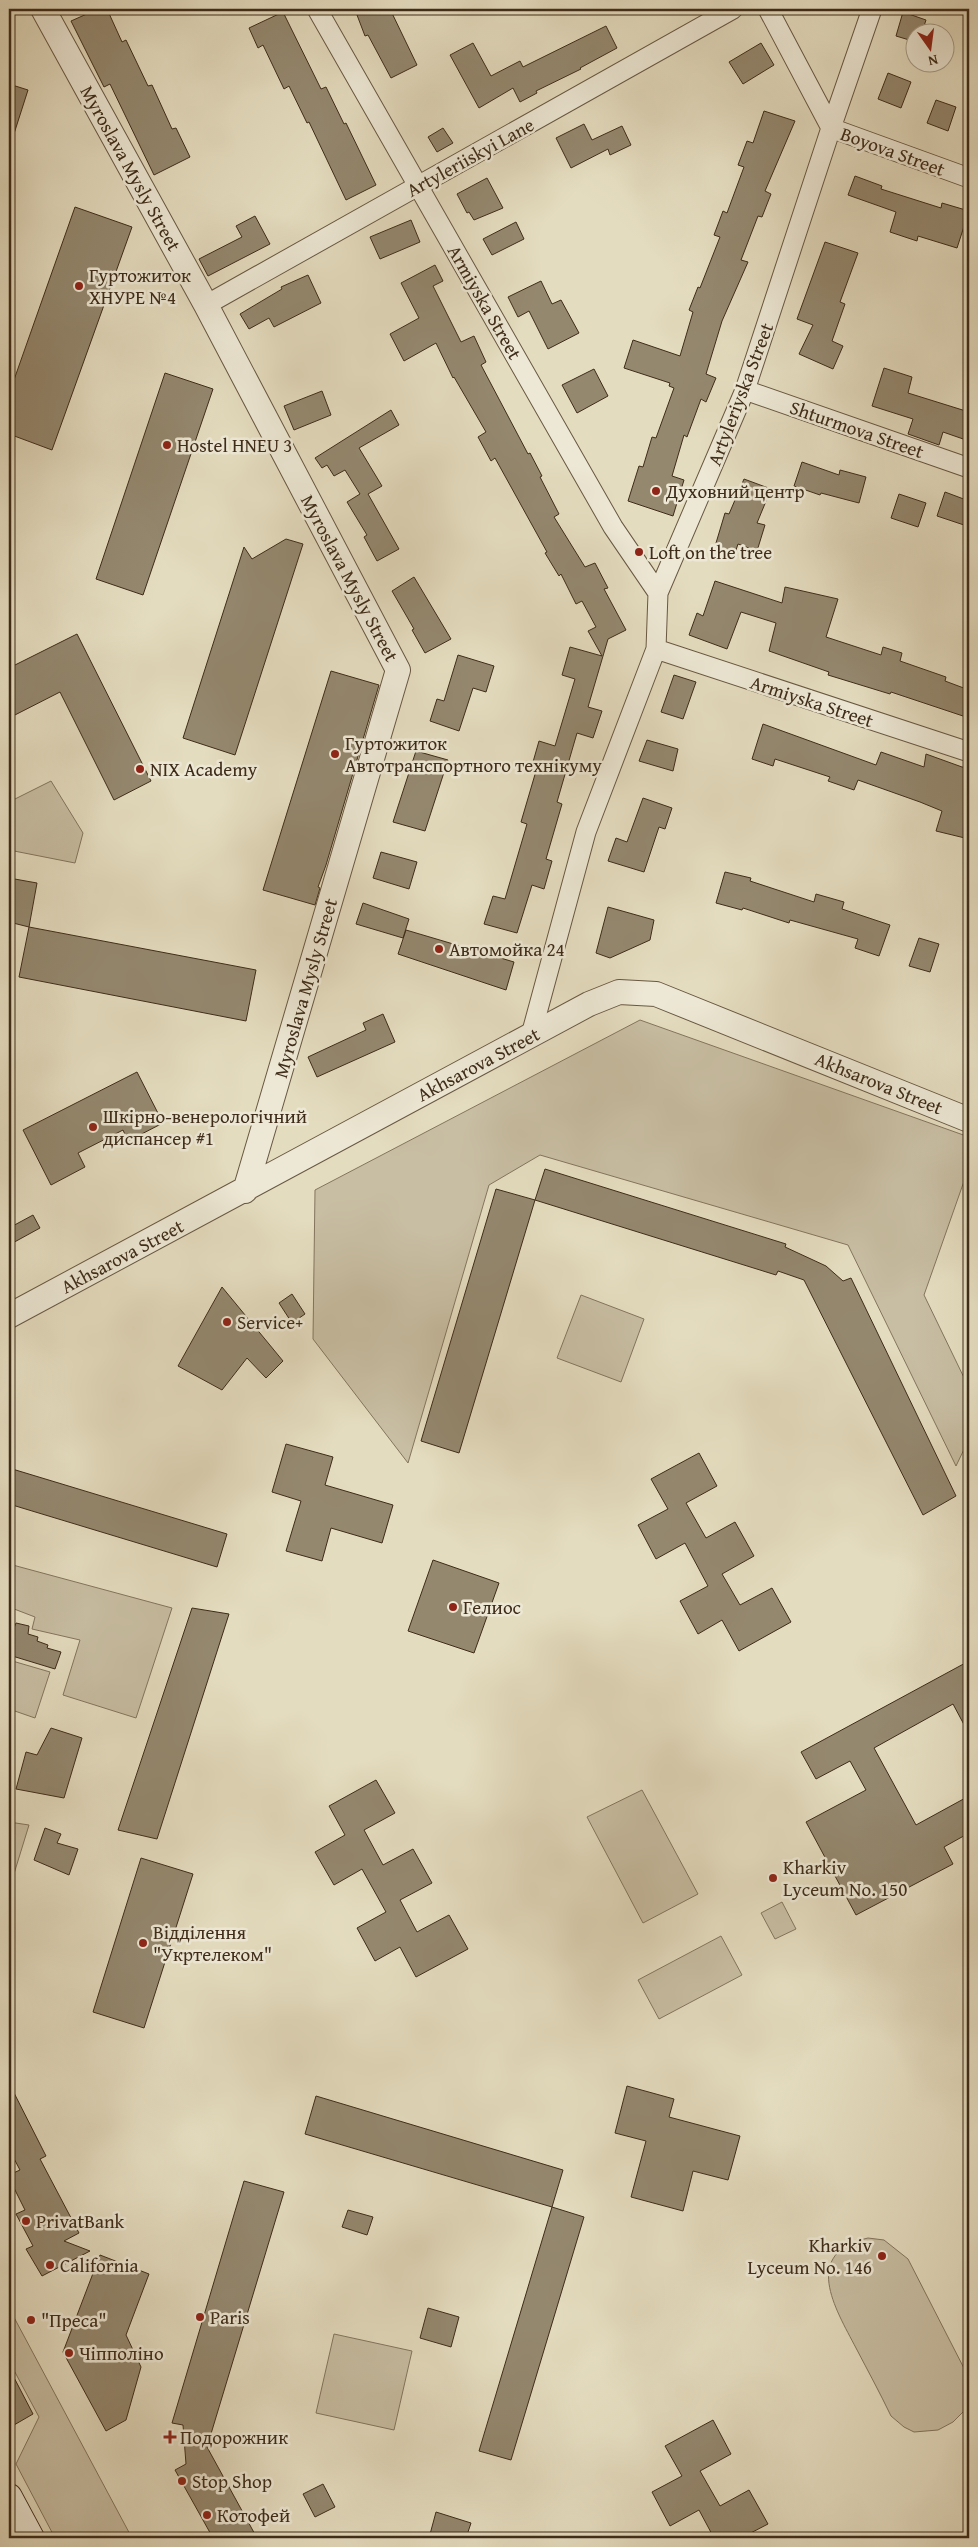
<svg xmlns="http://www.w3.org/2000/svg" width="978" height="2547" viewBox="0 0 978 2547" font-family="'Gentium Book Plus',serif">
<rect width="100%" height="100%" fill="#e4dcbf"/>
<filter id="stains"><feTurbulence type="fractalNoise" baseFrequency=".004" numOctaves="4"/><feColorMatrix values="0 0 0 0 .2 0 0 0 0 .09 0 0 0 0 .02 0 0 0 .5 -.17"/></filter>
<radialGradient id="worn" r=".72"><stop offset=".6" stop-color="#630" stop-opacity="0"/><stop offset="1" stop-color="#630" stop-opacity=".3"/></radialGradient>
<path fill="#c8bea3" stroke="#83755e" d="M51,781L83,833L75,863L9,850V802Z
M640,1020L969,1137V1167L924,1295L969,1388V1439L956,1466L848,1245L540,1155L489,1185L408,1463L313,1339L315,1190Z
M581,1295L644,1319L621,1382L557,1358Z
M9,1564L172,1608L136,1718L63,1695L80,1640L32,1629L35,1617L9,1607Z
M9,1660L50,1672L35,1718L9,1709Z
M642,1790L698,1894L643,1923L587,1817Z
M9,1822L29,1825L9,1890Z
M782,1902L796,1929L775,1939L761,1913Z
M721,1936L742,1975L659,2019L638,1980Z
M868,2238L884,2240L908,2259L969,2378V2400L966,2409L953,2422L938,2430L914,2432L904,2427L891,2416C880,2393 868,2371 856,2348C835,2308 801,2253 868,2238Z
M9,2308L132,2538H55L16,2464L39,2417L9,2361Z
M334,2334L412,2351L394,2430L316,2413Z"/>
<path fill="#94886f" stroke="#3e2c19" d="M98,9H107L122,42L126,40L148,86L152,85L172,129L176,128L190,157L154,175L110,84L104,87L71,21Z
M373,9H390L417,65L391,78L368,35L365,36L357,15Z
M283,12L321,89L326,87L344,124L346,123L376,185L346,200L309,122L307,123L289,86L284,89L263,45L258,48L249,28Z
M903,12L926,20L922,32H916V42L896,36Z
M606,26L617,48L580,68L581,69L536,91L537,93L520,102L513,88L479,108L450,55L473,43L491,76L520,61L523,67Z
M761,43L774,65L743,84L729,62Z
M888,73L911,82L901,108L878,99Z
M9,84L28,90L12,140L9,139Z
M936,100L956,107L948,131L927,123Z
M764,111L795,121L765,191L771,194L762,217L758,216L741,260L748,262L722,321L706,374L716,378L706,402L701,399L687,437L684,435L672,476L684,480L673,516L628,501L639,466L643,467L652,437L656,438L674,388L669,386L670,383L624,368L633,340L680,356L693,312L689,310L698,287L700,288L720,237L714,235L723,211L727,213L744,167L738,165L747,141L753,143Z
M584,124L592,140L622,126L631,145L610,155L608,149L571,168L556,138Z
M443,128L453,143L437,152L428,137Z
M855,176L882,186L881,189L941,208L942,203L969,211L957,248L918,236L917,241L890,232L896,212L848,195Z
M487,178L503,208L474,220L469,212L467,213L457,194Z
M75,207L132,227L52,450L9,434V394Z
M255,216L270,244L208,276L199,259L242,237L236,226Z
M411,220L420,242L380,259L370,237Z
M516,222L524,239L492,255L483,239Z
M825,242L858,253L840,302L845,304L832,341L843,346L833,369L799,354L813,325L797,319Z
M435,265L443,281L433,286L461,342L474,336L486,362L481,365L528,454L530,453L542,476L540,477L559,514L554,517L585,567L595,563L608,588L604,589L626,630L608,639L588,707L602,711L593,738L577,733L557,802L562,804L546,859L552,861L544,889L532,885L517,933L484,924L493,896L505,899L527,824L521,822L536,771L531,769L539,741L555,746L575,679L562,675L570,647L602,656L588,631L596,627L582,601L576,604L561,574L559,576L545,553L547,552L495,458L491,461L478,437L486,432L454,377L453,378L436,343L404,361L390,334L419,318L401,283Z
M308,275L321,303L274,327L269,318L249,329L240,314L282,289L281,287Z
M541,281L552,304L561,300L579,333L548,349L529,311L518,317L508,297Z
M884,368L912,377L908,393L969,412V441L943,432L939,445L908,434L913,419L872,406Z
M594,369L608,396L577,413L562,385Z
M165,373L213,389L143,595L96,579Z
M322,391L331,415L294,430L284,406Z
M391,410L399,425L359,448L382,486L368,494L399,549L377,561L364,537L367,535L347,502L360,494L345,470L334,476L327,465L322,468L315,458Z
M802,462L839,475L840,470L866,477L859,503L821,493L820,495L794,486Z
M744,479L771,489L757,523L765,525L757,551L738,544L733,559L713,553L725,513L729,514Z
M945,492L969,501V510L964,525L937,516Z
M899,494L926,503L918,527L891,518Z
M286,539L303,544L235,755L183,738L244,547L252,559Z
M414,577L451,639L425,653L412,630L414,629L392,591Z
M715,581L782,603L785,587L838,599L826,637L881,655L883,647L902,653L900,661L946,677L945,681L969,690V718L891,692L890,694L828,675L829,672L769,651L776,623L741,612L727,649L689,635L697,613L703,616Z
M77,634L151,781L114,800L60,692L9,718V668Z
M458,655L494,666L486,692L473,688L459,731L430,721L437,699L444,701Z
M331,671L379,685L326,865L318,887L320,888L315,905L263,890Z
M674,675L696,682L683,719L661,712Z
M763,724L876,765L881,752L924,767L926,754L962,767L969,768V839L936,831L942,811L920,802L858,780L854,790L828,781L830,777L775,759L773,766L752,759Z
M647,740L678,749L673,771L639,761Z
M416,751L448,760L425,831L393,822Z
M643,798L672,808L665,829L659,827L644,872L608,861L616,838L627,842Z
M381,852L417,862L409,889L373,878Z
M725,872L751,878L750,881L814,902L816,894L844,902L842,909L890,925L879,956L855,948L858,939L790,920L789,923L743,908L742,910L716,903Z
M9,878L37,883L29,927L9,922Z
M363,903L409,919L403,938L356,924Z
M608,907L654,920L650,940L610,958L596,953Z
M29,927L256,970L246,1021L19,977Z
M406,930L514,962L506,990L398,954Z
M919,938L939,944L930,972L909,966Z
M383,1014L395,1042L317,1077L308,1057L366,1030L363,1023Z
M137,1072L163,1123L128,1141L123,1130L78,1153L85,1167L51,1185L23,1130Z
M545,1169L786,1244L785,1247L826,1266L843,1281L851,1278L956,1496L923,1515L804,1280L778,1271L776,1275L535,1200Z
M496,1189L535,1200L459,1453L421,1441Z
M33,1215L40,1228L9,1245V1228Z
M222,1287L283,1361L266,1378L247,1358L222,1390L178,1366Z
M292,1294L305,1314L292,1323L279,1303Z
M286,1444L333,1457L325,1485L393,1505L382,1543L331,1528L322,1561L286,1551L301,1501L272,1492Z
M699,1453L717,1486L686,1503L706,1538L735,1522L754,1556L722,1574L740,1605L772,1588L791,1622L739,1651L722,1620L698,1634L680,1601L708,1586L685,1543L656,1559L638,1525L668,1509L651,1479Z
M9,1468L227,1534L217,1567L9,1504Z
M433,1560L499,1583L474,1653L408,1631Z
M192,1608L229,1614L157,1839L118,1830Z
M16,1623L29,1626L28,1634L38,1637L37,1641L48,1645L47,1648L61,1652L55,1669L9,1655V1626L14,1628Z
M969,1661V1734L953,1704L874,1748L916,1825L969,1796V1833L944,1847L953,1864L856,1915L806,1822L866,1790L850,1761L816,1779L801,1752Z
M51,1728L82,1738L64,1798L16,1789L26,1752L37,1755Z
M376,1780L395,1813L364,1830L383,1865L413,1849L432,1883L400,1900L417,1932L449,1915L468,1949L416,1977L400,1947L375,1961L357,1928L386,1912L362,1869L334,1885L315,1852L345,1835L329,1806Z
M45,1828L61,1834L57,1843L78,1849L69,1875L34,1860Z
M141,1858L193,1874L144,2028L93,2012Z
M9,2083L46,2156L40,2159L79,2233L64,2241L90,2251L42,2276L26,2249L33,2246L16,2214L25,2210L9,2178V2175L20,2170L9,2149Z
M627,2086L674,2099L669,2117L740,2136L728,2180L693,2171L683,2211L631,2197L646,2141L615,2133Z
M316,2096L563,2170L552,2207L305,2134Z
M244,2181L284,2192L207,2447L257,2538H213L175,2470L186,2464L183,2425L172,2423Z
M552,2207L584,2217L511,2460L479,2451Z
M348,2210L373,2217L367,2235L342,2227Z
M100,2255L149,2274L126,2335L141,2367L126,2420L106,2431L63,2352Z
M428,2308L459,2317L451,2347L420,2338Z
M9,2368L33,2414L14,2425L9,2416Z
M713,2420L731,2454L700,2471L720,2506L749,2490L768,2524L741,2538H714L699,2510L670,2526L652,2492L682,2476L665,2446Z
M323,2484L335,2507L315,2517L303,2494Z
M436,2512L471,2523L466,2538H429Z"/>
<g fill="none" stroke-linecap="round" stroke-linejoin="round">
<defs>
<path id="minor" d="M317,9L613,527L658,593
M768,9L831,128L969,178
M206,305L733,9
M745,390L969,468
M656,649L969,752
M531,1035L586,832L656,649L658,593L745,390L831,128L872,9"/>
<path id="tertiary" d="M43,9L206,305L398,670L245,1191
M9,1316L589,1004L619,992L656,994L969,1120"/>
<path id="secondary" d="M9,2497L31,2538"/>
</defs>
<use href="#minor" stroke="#685842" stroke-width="21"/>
<use href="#tertiary" stroke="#685842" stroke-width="26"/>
<use href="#secondary" stroke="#3e2c19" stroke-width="28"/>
<use href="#minor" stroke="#ede8d5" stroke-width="19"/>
<use href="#tertiary" stroke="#ede8d5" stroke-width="24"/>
<use href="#secondary" stroke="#ede8d5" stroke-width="26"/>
</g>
<g fill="#8f2418" stroke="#ede8d5" stroke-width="2">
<circle cx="79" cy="286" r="5"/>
<circle cx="167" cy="445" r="5"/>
<circle cx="656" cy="491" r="5"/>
<circle cx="639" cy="552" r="5"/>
<circle cx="335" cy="754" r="5"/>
<circle cx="140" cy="769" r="5"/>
<circle cx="439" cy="949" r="5"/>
<circle cx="93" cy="1127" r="5"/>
<circle cx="227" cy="1322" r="5"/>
<circle cx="453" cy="1607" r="5"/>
<circle cx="773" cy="1878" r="5"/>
<circle cx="143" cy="1943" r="5"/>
<circle cx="26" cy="2221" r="5"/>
<circle cx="882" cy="2256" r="5"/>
<circle cx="50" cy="2265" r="5"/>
<circle cx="200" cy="2317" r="5"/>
<circle cx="31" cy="2320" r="5"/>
<circle cx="69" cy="2353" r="5"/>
<path d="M167.5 2429.5h5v5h5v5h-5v5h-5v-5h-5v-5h5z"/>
<circle cx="182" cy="2481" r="5"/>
<circle cx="207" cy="2515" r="5"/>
</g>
<g text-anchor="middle" stroke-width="5" stroke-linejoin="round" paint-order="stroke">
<g font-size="19" fill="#3e2c19" stroke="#ede8d5">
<text transform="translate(893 151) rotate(20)" y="7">Boyova Street</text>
<text transform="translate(470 157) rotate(-29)" y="7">Artyleriiskyi Lane</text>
<text transform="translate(131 168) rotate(61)" y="7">Myroslava Mysly Street</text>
<text transform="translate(485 302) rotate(60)" y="7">Armiyska Street</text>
<text transform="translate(740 394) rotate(-69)" y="7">Artyleriyska Street</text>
<text transform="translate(857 429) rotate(19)" y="7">Shturmova Street</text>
<text transform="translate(350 578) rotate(62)" y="7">Myroslava Mysly Street</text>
<text transform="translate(812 701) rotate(18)" y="7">Armiyska Street</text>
<text transform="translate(305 988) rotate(-74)" y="7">Myroslava Mysly Street</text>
<text transform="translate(478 1064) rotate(-28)" y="7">Akhsarova Street</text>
<text transform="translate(879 1083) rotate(22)" y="7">Akhsarova Street</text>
<text transform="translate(122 1256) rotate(-28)" y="7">Akhsarova Street</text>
</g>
<g font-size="19" fill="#3e2c19" stroke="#ede8d5" text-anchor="start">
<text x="89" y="282">Гуртожиток<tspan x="89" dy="22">ХНУРЕ №4</tspan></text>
<text x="177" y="452">Hostel HNEU 3</text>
<text x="666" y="498">Духовний центр</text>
<text x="649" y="559">Loft on the tree</text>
<text x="345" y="750">Гуртожиток<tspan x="345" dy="22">Автотранспортного технікуму</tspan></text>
<text x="150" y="776">NIX Academy</text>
<text x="449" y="956">Автомойка 24</text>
<text x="103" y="1123">Шкірно-венерологічний<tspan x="103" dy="22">диспансер #1</tspan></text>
<text x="237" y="1329">Service+</text>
<text x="463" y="1614">Гелиос</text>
<text x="783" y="1874">Kharkiv<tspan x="783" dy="22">Lyceum No. 150</tspan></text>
<text x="153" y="1939">Відділення<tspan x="153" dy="22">"Укртелеком"</tspan></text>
<text x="36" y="2228">PrivatBank</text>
<text x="872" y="2252" text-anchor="end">Kharkiv<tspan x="872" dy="22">Lyceum No. 146</tspan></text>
<text x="60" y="2272">California</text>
<text x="210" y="2324">Paris</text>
<text x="41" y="2327">"Преса"</text>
<text x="79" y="2360">Чіпполіно</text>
<text x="180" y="2444">Подорожник</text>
<text x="192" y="2488">Stop Shop</text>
<text x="217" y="2522">Котофей</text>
</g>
</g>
<rect width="978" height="2547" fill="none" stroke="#e4dcbf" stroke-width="30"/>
<rect x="10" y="10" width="958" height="2527" fill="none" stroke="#3e2c19" stroke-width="2.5"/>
<rect x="15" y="15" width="948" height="2517" fill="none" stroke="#3e2c19"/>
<g transform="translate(930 48) rotate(166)"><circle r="24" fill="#ede8d5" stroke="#a79d8a"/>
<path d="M0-4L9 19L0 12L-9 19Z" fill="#8f2418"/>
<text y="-8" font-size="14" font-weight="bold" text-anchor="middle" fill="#3e2c19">N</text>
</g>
<rect width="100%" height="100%" filter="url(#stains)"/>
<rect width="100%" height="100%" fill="url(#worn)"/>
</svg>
